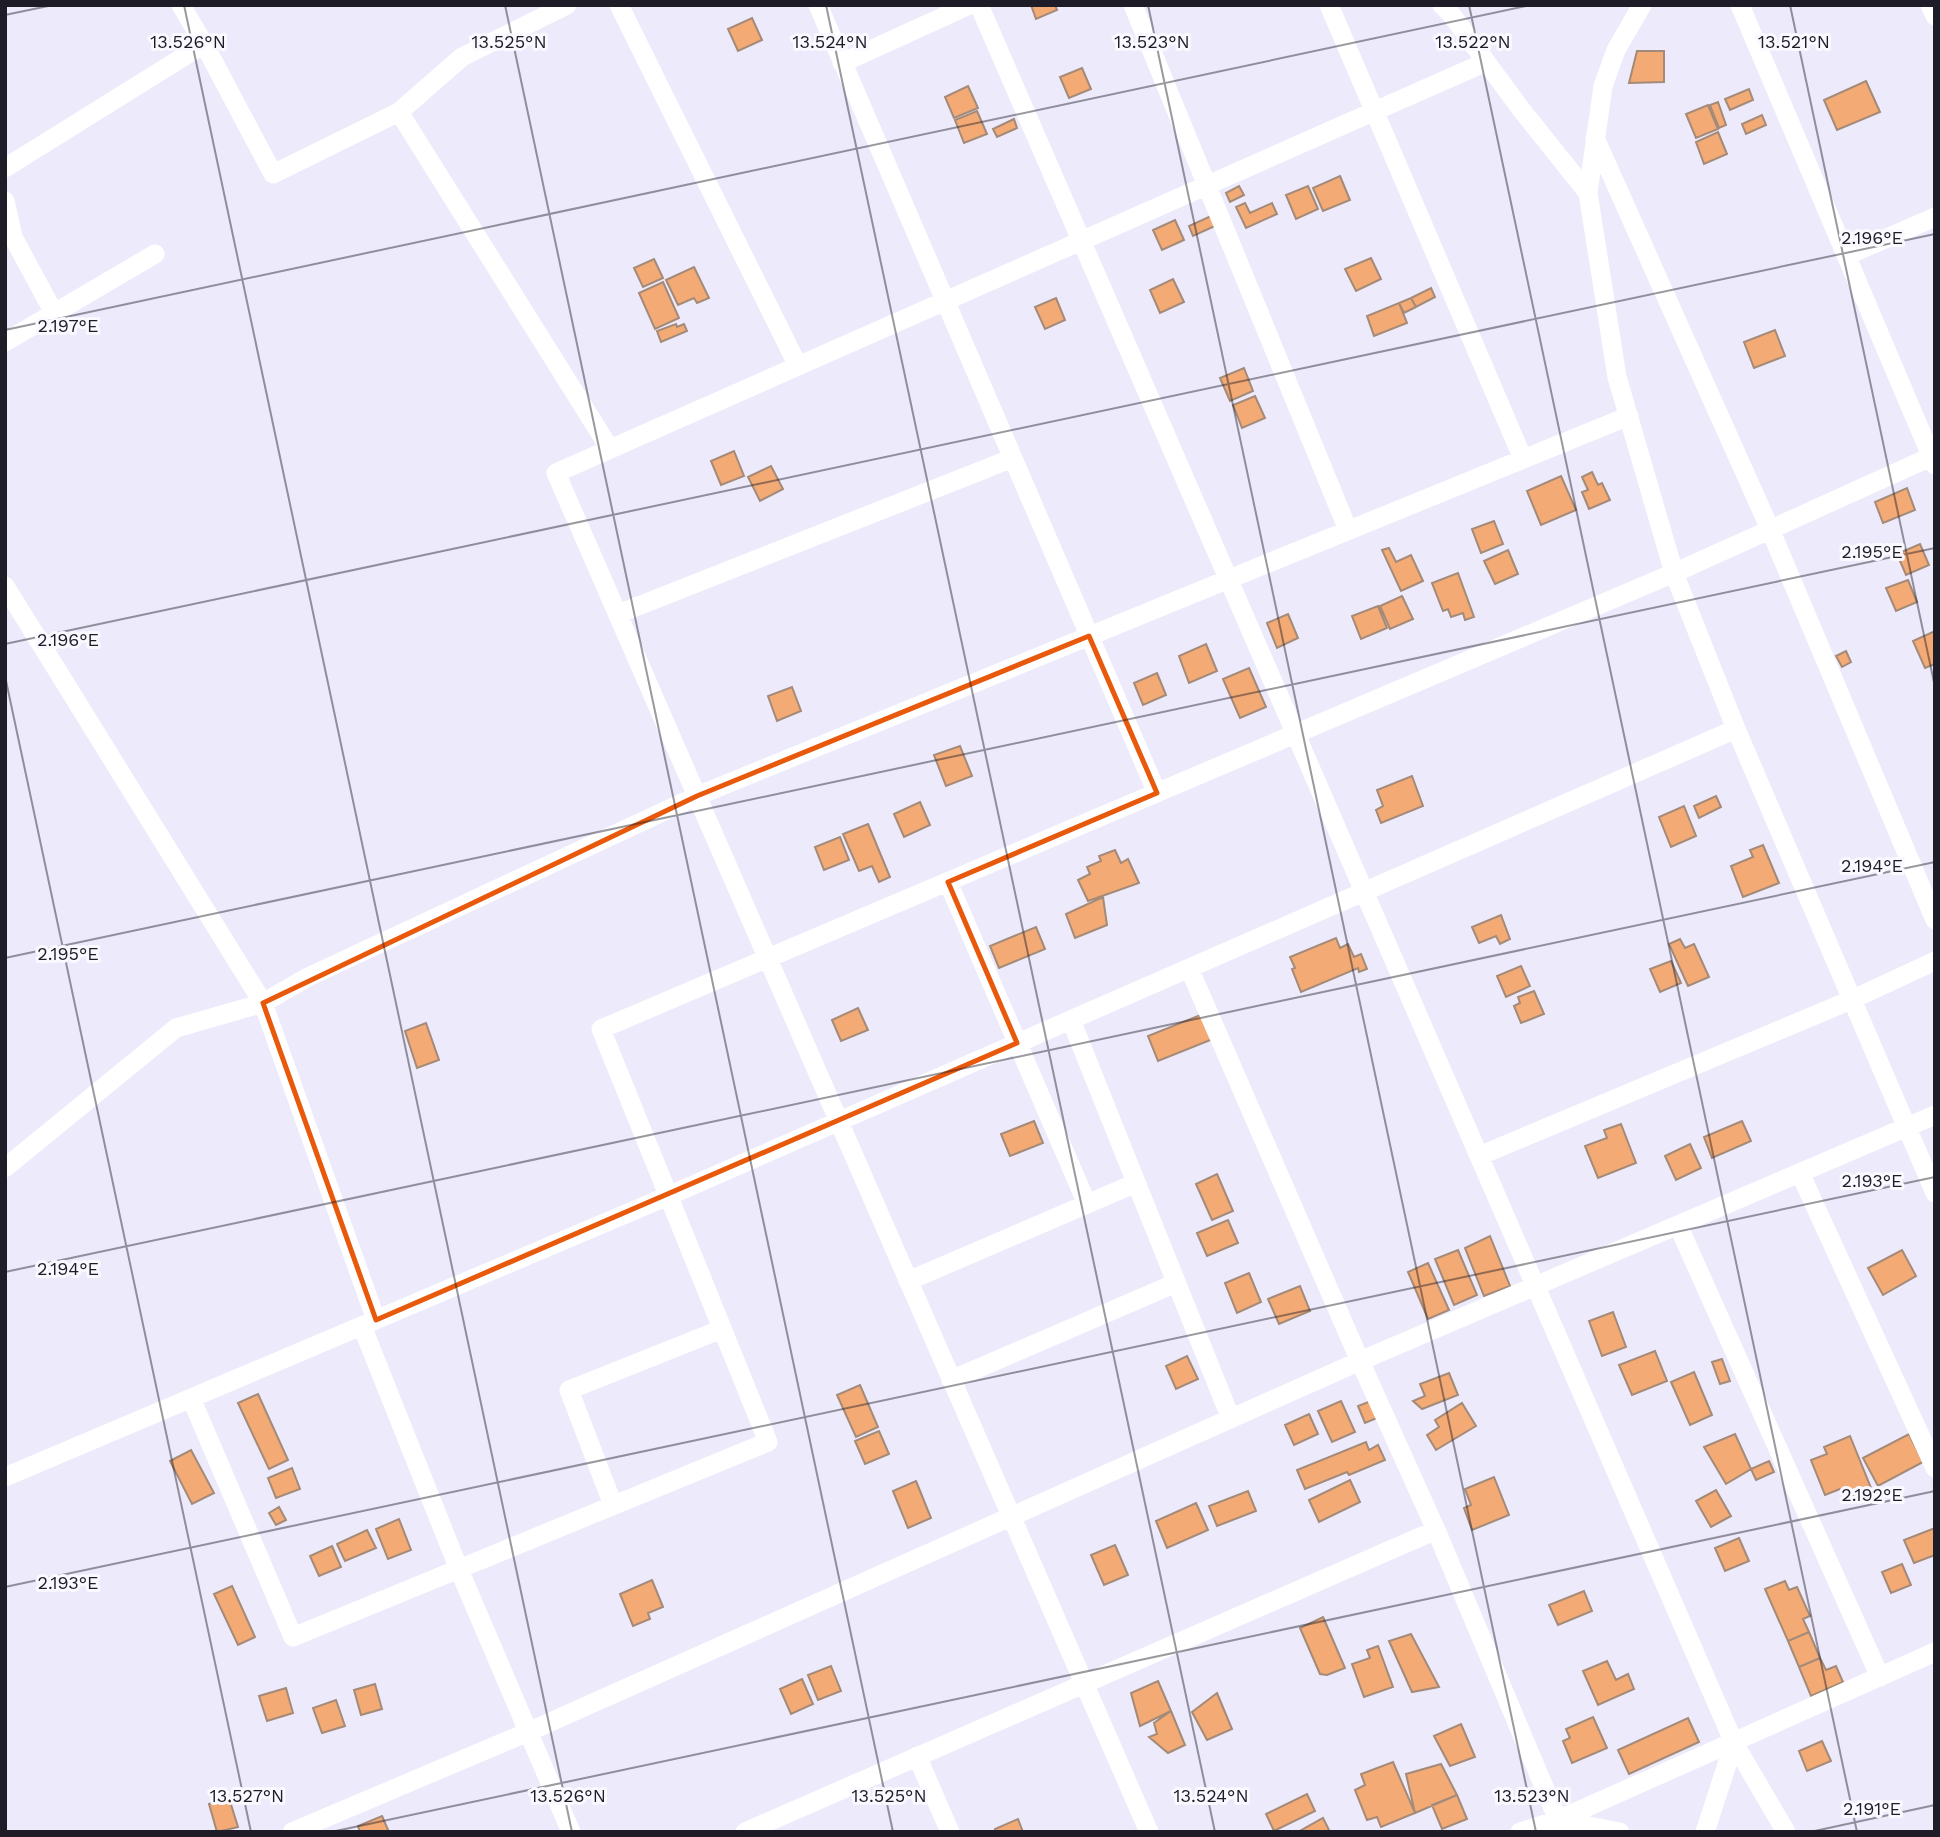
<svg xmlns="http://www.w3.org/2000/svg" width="1940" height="1837" viewBox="0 0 1940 1837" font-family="'Work Sans',sans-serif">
<rect width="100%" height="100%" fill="#edeafc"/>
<path fill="#f3aa74" stroke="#a48a78" stroke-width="2" d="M1031,5H1055L1057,10L1036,19Z
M752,18L762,40L738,51L728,29Z
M1637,51H1664V82L1629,83Z
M1082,68L1091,89L1069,98L1060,77Z
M1866,81L1880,112L1837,130L1824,100Z
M968,86L978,108L954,118L945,97Z
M1749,89L1753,100L1730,110L1725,99Z
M1718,102L1726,125L1719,128L1710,105Z
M1708,105L1718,129L1696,138L1686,114Z
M977,111L987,134L964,143L955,120Z
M1762,115L1766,125L1746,134L1742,124Z
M1014,119L1017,128L997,137L993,129Z
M1718,132L1727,154L1704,164L1696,142Z
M1340,176L1350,200L1323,211L1313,188Z
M1239,186L1244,195L1230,202L1226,193Z
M1308,186L1318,209L1296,219L1286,195Z
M1245,203L1250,213L1272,203L1277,214L1246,228L1236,207Z
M1211,216L1215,226L1193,236L1189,226Z
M1175,220L1184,240L1162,250L1153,230Z
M1371,258L1381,279L1356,291L1345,269Z
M654,259L663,278L643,287L634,268Z
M694,267L709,298L697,303L694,298L678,305L666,280Z
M1173,279L1184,302L1160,313L1150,290Z
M663,282L679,318L655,329L639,293Z
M1431,288L1435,297L1416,307L1411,298Z
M1056,298L1065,320L1045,329L1035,307Z
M1411,298L1416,307L1404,313L1399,303Z
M1399,303L1407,323L1374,336L1367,316Z
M676,324L677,327L684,324L687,331L661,342L657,331Z
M1775,330L1785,356L1754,368L1744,342Z
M1244,368L1253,391L1230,401L1220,378Z
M1255,396L1265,418L1242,428L1233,405Z
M734,451L744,476L721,485L711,461Z
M771,466L783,489L760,501L748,477Z
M1592,472L1598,485L1602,483L1610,500L1589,509L1582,492L1588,490L1582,477Z
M1561,476L1576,510L1541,525L1527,491Z
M1907,488L1915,510L1883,523L1875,502Z
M1494,521L1503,544L1481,553L1472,529Z
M1920,544L1929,565L1906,575L1897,554Z
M1389,548L1396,562L1411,555L1423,581L1401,591L1382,550Z
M1508,550L1518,574L1495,584L1484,561Z
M1458,573L1474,617L1465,620L1463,613L1451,617L1448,609L1443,611L1432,583Z
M1908,580L1917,602L1896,611L1886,588Z
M1402,596L1413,619L1390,629L1380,606Z
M1378,606L1387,628L1361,639L1352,616Z
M1288,614L1298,638L1277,648L1267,623Z
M1935,631V664L1925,668L1913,641Z
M1206,644L1217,671L1189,683L1179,656Z
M1846,651L1851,662L1842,667L1836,656Z
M1249,668L1266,707L1240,718L1223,679Z
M1157,673L1166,695L1143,705L1134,683Z
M792,687L801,711L777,721L768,696Z
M960,746L972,776L946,786L934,755Z
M1412,776L1423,806L1381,823L1376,810L1383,806L1377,790Z
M1716,796L1721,807L1699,818L1694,806Z
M920,802L930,825L904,837L894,814Z
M1684,806L1696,836L1671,847L1659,817Z
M868,824L890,877L879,882L872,866L859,871L843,834Z
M840,837L849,860L824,870L815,847Z
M1763,845L1779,883L1743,897L1731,866L1753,857L1750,850Z
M1115,850L1121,863L1128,859L1139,883L1088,901L1078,880L1090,874L1087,867L1101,861L1099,856Z
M1103,897L1107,925L1075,938L1066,914Z
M1501,915L1510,939L1500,944L1496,936L1479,943L1472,927Z
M1036,927L1045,949L999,968L990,946Z
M1336,938L1340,948L1348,944L1354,957L1361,954L1367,969L1359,972L1358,968L1301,992L1292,969L1295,968L1290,957Z
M1680,939L1685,948L1694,944L1709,977L1688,986L1669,944Z
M1671,961L1681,983L1660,992L1650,969Z
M1521,966L1530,986L1506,997L1497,976Z
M1534,991L1544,1014L1521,1023L1514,1006L1520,1003L1518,997Z
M858,1008L868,1030L841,1041L832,1020Z
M1203,1014L1213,1039L1158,1061L1148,1036Z
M426,1023L439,1060L417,1068L405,1031Z
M1034,1121L1043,1143L1010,1156L1001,1134Z
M1742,1121L1751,1141L1712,1158L1704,1137Z
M1621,1124L1636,1163L1598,1178L1585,1146L1607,1138L1604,1130Z
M1690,1144L1701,1168L1676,1180L1665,1156Z
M1217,1174L1233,1211L1212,1220L1196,1184Z
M1228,1220L1238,1243L1207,1256L1197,1233Z
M1490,1236L1510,1286L1484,1296L1465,1248Z
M1458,1250L1477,1295L1454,1305L1435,1259Z
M1902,1250L1916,1276L1883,1295L1868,1268Z
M1428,1263L1449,1310L1428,1319L1408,1272Z
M1249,1273L1261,1302L1237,1313L1225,1283Z
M1300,1286L1310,1311L1279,1324L1268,1299Z
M1613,1312L1626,1347L1602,1356L1589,1321Z
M1655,1351L1667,1381L1632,1395L1619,1365Z
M1187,1356L1198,1379L1176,1389L1166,1366Z
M1722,1359L1730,1381L1720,1384L1712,1362Z
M1694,1372L1712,1415L1690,1425L1671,1382Z
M1449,1373L1458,1395L1422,1409L1413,1401L1425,1396L1420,1384Z
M860,1385L878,1427L856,1437L837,1395Z
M258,1394L288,1460L269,1469L238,1403Z
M1341,1401L1355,1432L1332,1442L1318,1411Z
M1371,1401L1377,1418L1365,1423L1358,1406Z
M1462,1403L1476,1426L1436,1450L1427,1435L1439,1427L1435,1420Z
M1309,1414L1318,1434L1294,1445L1285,1425Z
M879,1431L889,1454L865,1464L855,1441Z
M1735,1434L1751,1469L1726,1484L1704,1447Z
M1909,1434L1923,1462L1878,1486L1863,1458Z
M1850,1436L1871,1488L1848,1497L1840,1489L1825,1495L1811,1460L1827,1454L1824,1447Z
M1366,1442L1369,1450L1378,1445L1385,1460L1349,1475L1347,1472L1305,1489L1297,1470Z
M191,1450L214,1493L192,1504L170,1461Z
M1769,1461L1774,1472L1756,1480L1751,1469Z
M292,1468L300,1489L276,1498L268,1478Z
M1494,1477L1509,1515L1472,1530L1464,1508L1471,1505L1465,1489Z
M1350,1480L1360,1502L1319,1522L1309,1500Z
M916,1481L931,1518L908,1528L893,1491Z
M1716,1490L1731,1516L1711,1527L1696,1501Z
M1248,1491L1256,1511L1217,1526L1209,1506Z
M1196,1503L1208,1530L1167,1548L1156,1521Z
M279,1507L286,1520L276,1525L269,1513Z
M399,1519L411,1550L388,1559L376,1529Z
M1935,1528V1555L1914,1563L1904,1540Z
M367,1530L376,1548L345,1561L337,1544Z
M1739,1538L1749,1561L1725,1571L1715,1548Z
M1115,1545L1128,1575L1104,1585L1091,1555Z
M332,1546L341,1567L319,1576L310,1556Z
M1902,1564L1911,1585L1891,1593L1882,1572Z
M652,1580L663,1607L648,1613L650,1619L633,1626L620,1594Z
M1785,1581L1789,1590L1797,1587L1810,1616L1803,1619L1809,1632L1788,1641L1765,1589Z
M232,1586L255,1637L238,1645L214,1594Z
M1584,1591L1592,1611L1558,1625L1549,1605Z
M1323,1617L1345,1668L1327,1675L1320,1674L1300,1628Z
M1809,1632L1820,1658L1799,1667L1788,1641Z
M1411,1634L1439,1687L1412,1692L1389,1641Z
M1378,1646L1393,1687L1364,1697L1352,1664L1370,1658L1367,1650Z
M1820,1658L1826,1670L1836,1666L1843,1682L1811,1696L1799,1667Z
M1607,1661L1616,1680L1628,1674L1634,1689L1598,1705L1583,1671Z
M831,1666L841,1691L818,1700L808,1675Z
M802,1679L813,1704L791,1714L780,1689Z
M1158,1681L1171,1711L1140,1726L1131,1693Z
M375,1684L382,1709L361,1715L354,1690Z
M286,1688L293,1713L267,1721L259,1696Z
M1217,1693L1232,1729L1207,1740L1192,1712Z
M336,1700L345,1726L322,1733L313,1708Z
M1171,1711L1185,1745L1168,1753L1149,1737L1157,1734L1154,1723Z
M1593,1717L1607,1748L1572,1763L1563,1741L1570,1738L1566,1729Z
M1688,1718L1699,1742L1629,1774L1618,1750Z
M1461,1724L1475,1757L1450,1766L1434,1736Z
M1822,1741L1831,1761L1807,1771L1799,1751Z
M1393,1762L1415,1813L1381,1827L1377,1817L1367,1820L1355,1790L1365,1785L1361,1774Z
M1441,1764L1457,1795L1415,1813L1406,1774Z
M1307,1794L1315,1811L1274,1831L1266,1814Z
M1457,1795L1467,1819L1442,1829L1432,1805Z
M229,1798L238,1827L217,1832L209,1804Z
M382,1816L389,1832H360L358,1826Z
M1323,1818L1330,1832H1298Z
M1018,1819L1023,1832H996L995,1829Z"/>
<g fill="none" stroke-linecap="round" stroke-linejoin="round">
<path stroke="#fff" stroke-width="19" d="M181,5L204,44L273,174L399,112L462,57L567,5
M619,5L798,366
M818,5L1157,793
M979,5L1734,1743L1786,1832
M1133,5L1348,530
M1329,5L1523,459
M1442,5L1451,14L1520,108L1588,193
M1642,5L1616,50L1603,86L1588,193L1617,377L1674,573L1736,729L1935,1193
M1740,5L1935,465
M1930,5L1935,16
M842,63L969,5
M399,112L610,449
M1595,138L1770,529L1935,920
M5,168L204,44
M5,201L13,237L54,313
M1846,256L1935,217
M5,342L155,254
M5,586L263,1003L376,1320
M618,614L1013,458
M948,882L1087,1204
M1189,968L1360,1361L1436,1530L1558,1820L1552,1832
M1071,1020L1231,1419
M1479,1156L1851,1000L1935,961
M5,1168L176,1028L263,1003L308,977L697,796L1629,416
M1800,1173L1935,1468
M1678,1225L1880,1677
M908,1281L1136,1183
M362,1326L458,1567L571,1832
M951,1380L1176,1283
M191,1398L293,1637L768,1442L601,1029L1674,573L1935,455
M5,1477L668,1196L1736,729
M613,1505L569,1390L722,1329
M917,1756L950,1832
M1558,1820L1620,1832
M292,1832L528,1732L1360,1361L1935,1115
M745,1832L1436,1530
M1149,1832L556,473L1486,62
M1520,1832L1558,1820L1935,1652
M1705,1832L1734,1743"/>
</g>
<path fill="none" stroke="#e8590c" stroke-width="5" stroke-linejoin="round" d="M1089,636L1157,793L948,882L1017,1043L376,1320L263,1003L697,796Z"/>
<path fill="none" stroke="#1e1c27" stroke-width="2" stroke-opacity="0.45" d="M184,5L572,1832M505,5L893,1832M826,5L1215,1832M1148,5L1536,1832M1469,5L1857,1832M1790,5L1935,687M5,15L53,5M5,330L1531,5M5,644L1935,234M5,676L251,1832M5,958L1935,548M5,1272L1935,862M5,1587L1935,1177M331,1832L1935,1491M1810,1832L1935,1805"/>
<g font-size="18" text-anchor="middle" fill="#1e1c27" stroke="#faf9ff" stroke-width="6" stroke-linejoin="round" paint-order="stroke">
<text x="188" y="48">13.526°N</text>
<text x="509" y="48">13.525°N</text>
<text x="830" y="48">13.524°N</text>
<text x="1152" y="48">13.523°N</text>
<text x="1473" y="48">13.522°N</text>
<text x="1794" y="48">13.521°N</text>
<text x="1872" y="244">2.196°E</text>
<text x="68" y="332">2.197°E</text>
<text x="1872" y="558">2.195°E</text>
<text x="68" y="646">2.196°E</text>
<text x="1872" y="872">2.194°E</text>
<text x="68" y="960">2.195°E</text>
<text x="1872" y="1187">2.193°E</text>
<text x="68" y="1275">2.194°E</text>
<text x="1872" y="1501">2.192°E</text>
<text x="68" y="1589">2.193°E</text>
<text x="247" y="1802">13.527°N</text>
<text x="568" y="1802">13.526°N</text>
<text x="889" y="1802">13.525°N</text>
<text x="1211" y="1802">13.524°N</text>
<text x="1532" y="1802">13.523°N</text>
<text x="1872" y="1815">2.191°E</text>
</g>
<rect width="1940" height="1837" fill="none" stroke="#1e1c27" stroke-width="14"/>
</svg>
